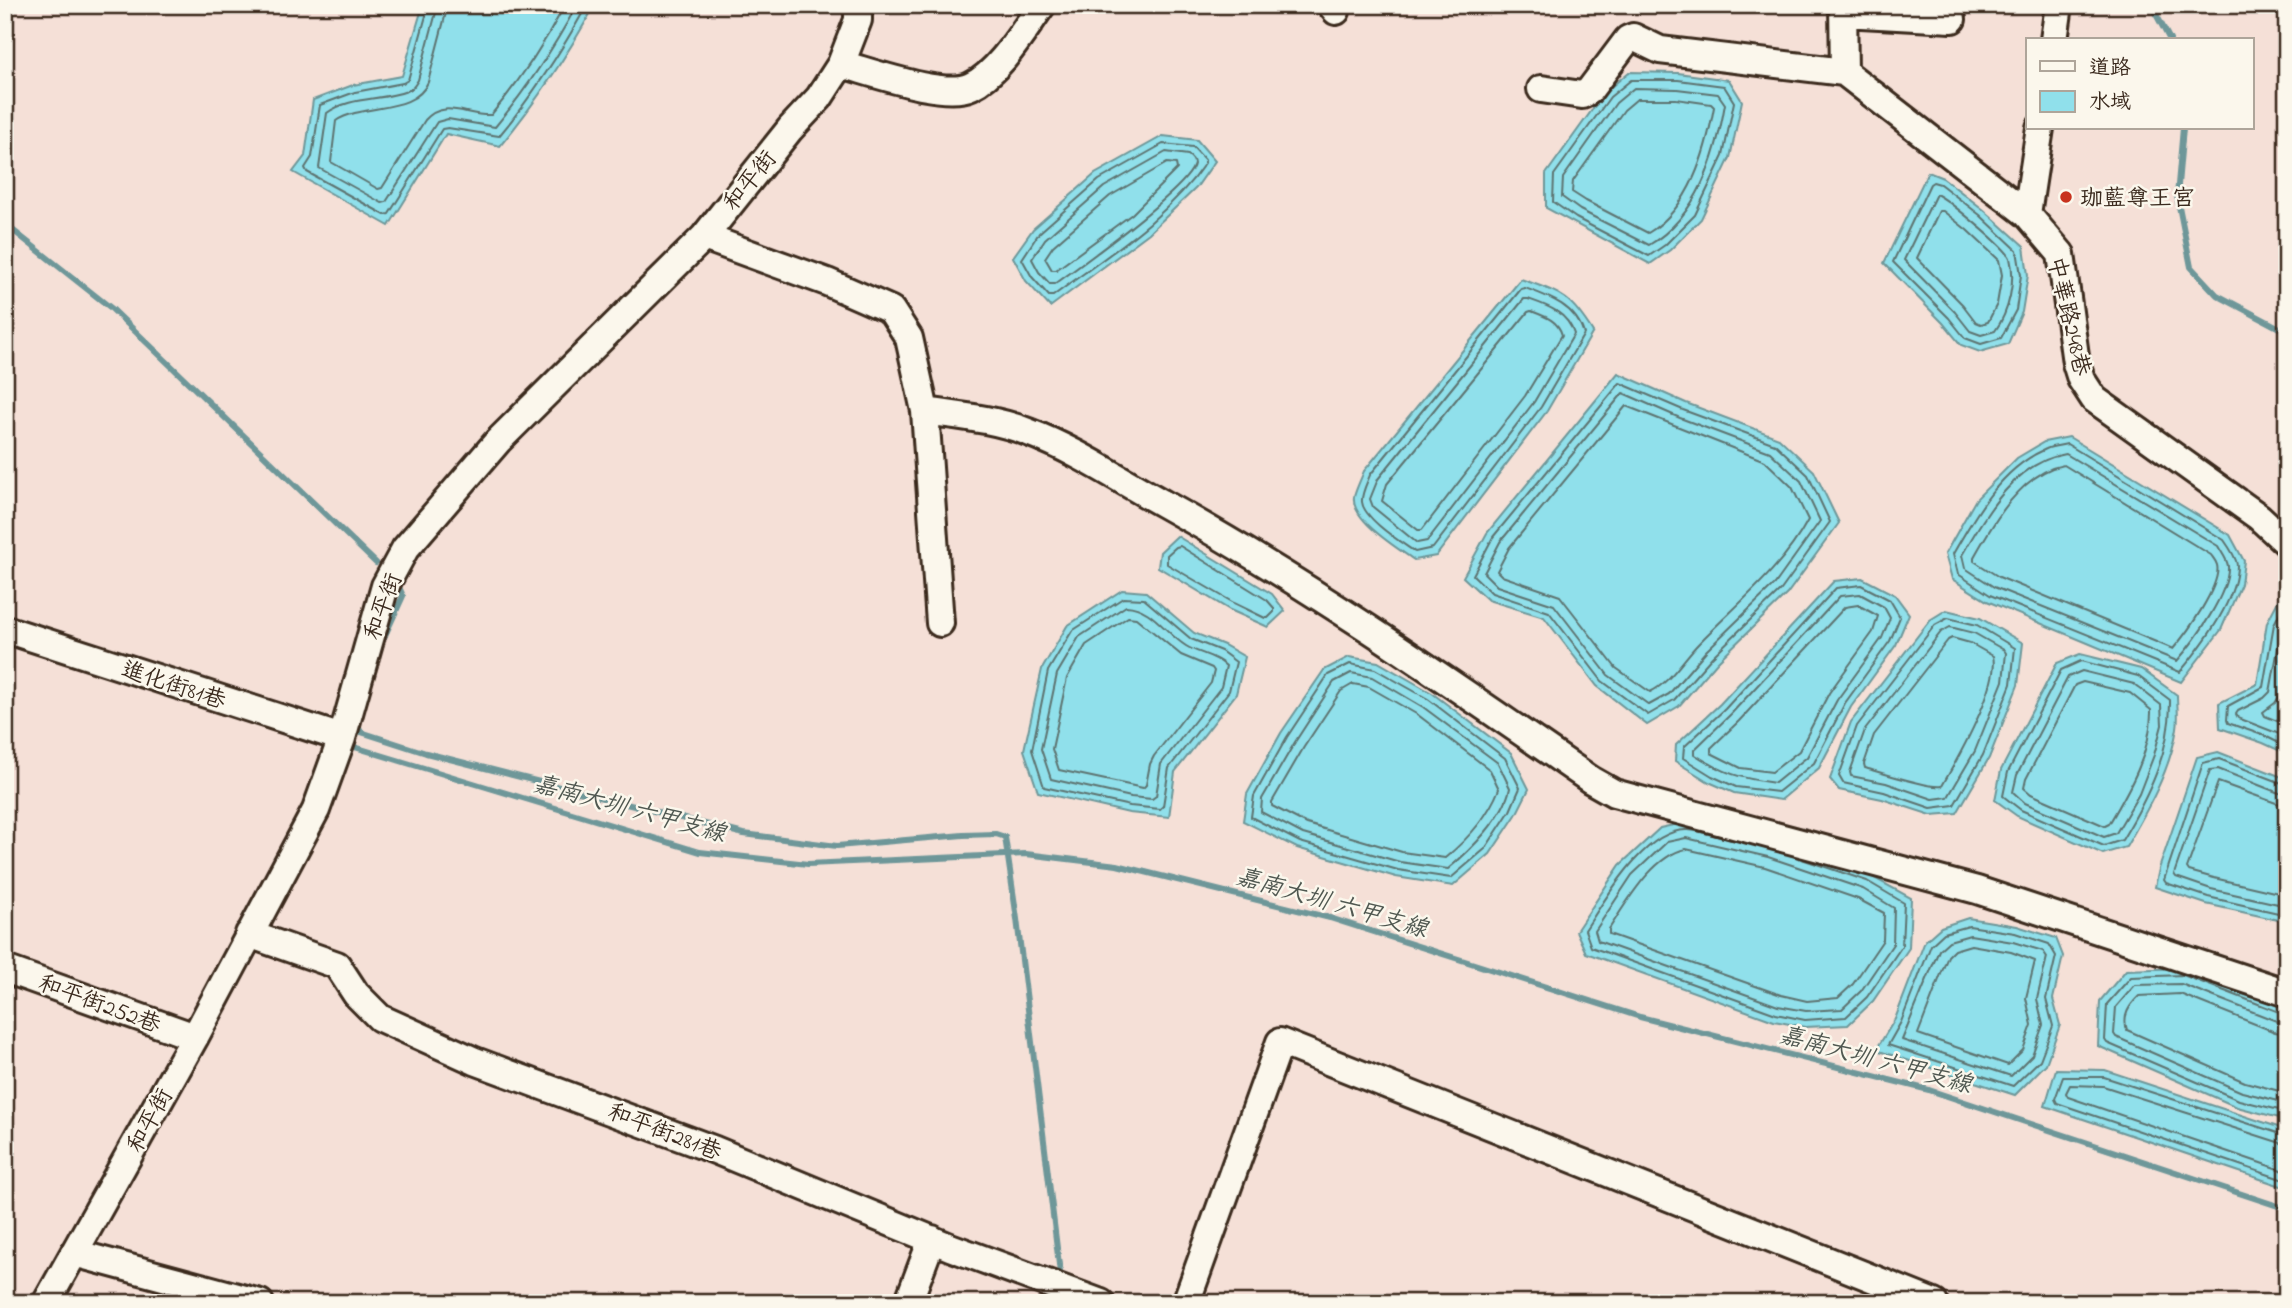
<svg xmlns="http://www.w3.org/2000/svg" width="2292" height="1308" viewBox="0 0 2292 1308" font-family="'Indie Flower','LXGW WenKai TC',sans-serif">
<rect width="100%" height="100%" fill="#f5e0d7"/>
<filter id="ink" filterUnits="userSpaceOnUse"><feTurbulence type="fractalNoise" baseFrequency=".0143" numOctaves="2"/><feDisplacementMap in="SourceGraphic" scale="14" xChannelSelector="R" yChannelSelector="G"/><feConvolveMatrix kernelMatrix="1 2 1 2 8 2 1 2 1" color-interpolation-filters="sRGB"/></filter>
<g filter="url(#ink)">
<path fill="#90e0eb" stroke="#6e9799" stroke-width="2" d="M423,5H595C567,56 537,101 500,146L446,134L389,226L293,172L305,156L313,100L353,85L402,76Z
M1629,72L1678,73L1729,80L1742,101L1730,158L1701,219L1670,250L1650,264L1546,208V174L1605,92Z
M1163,136L1197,140L1215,161L1196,188L1149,233L1050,307L1026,281L1013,257L1033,229L1095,174Z
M1928,172L1943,178L1984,210L2024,246L2028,275L2022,312L2008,344L1980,352L1961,345L1943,323L1884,263Z
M1521,279C1562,294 1569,294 1593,332L1547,411L1436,556L1414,560C1397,548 1351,520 1354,497C1356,489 1361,479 1364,471Z
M1618,373L1686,403L1779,438L1814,471L1839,523L1787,594L1717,662L1679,706L1647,725L1597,686L1544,617L1488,600L1463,577L1487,533Z
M2069,437L2230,535L2244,561L2241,584L2221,630L2181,682L1987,601L1952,579L1945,554L1976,499L2017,458L2044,442Z
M1177,536L1272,594L1285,611L1268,627L1230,610L1158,567L1160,552Z
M1862,578L1895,595L1909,614L1896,645L1851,707L1819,768L1781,800L1734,793L1709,782L1675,761L1676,745L1720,704L1834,581Z
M2287,584V754L2263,743L2220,728L2219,703L2257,684L2267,622Z
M1122,590L1146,592L1194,633L1224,645L1245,657L1236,694L1175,772L1169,817L1129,813L1038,792L1024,750L1042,669L1067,626Z
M1946,610L1980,618L2023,643L2018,685L1989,758L1957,813L1931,815L1882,799L1839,790L1830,779L1851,722L1930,620Z
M2080,654L2141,669L2177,695C2177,706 2179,717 2177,728C2170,771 2148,809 2126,847L2103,854L2017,816L1995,800L2001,770L2057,663Z
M1349,657L1378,662L1432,693L1511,753L1529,789L1516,815L1490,854L1453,886L1396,877L1297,848L1243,821L1247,794L1281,733L1324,670Z
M2218,752L2287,779V922L2206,904L2155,887L2159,869L2197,757Z
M1687,822L1869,875L1911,898L1909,948L1873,1001L1848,1025L1805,1027L1774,1021L1586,953L1576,931L1620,865L1660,828Z
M1968,918L2017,926L2056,938L2063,956L2053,999L2060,1025L2046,1064L2015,1095L1876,1050L1895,1019L1925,941L1941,927Z
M2184,968L2287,1009V1120L2237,1107L2098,1046L2100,1001L2126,970Z
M2056,1069L2105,1070L2287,1130V1188L2045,1106Z"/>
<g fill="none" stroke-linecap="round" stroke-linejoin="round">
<path stroke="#5d7370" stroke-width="2" d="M429,5L408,80L403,83L355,92L320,105L312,157L305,168L307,172L385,215L389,214L442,129L448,128L499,136C533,95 561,52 587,5
M438,5L418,80C415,85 413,89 407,91C381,101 350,96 327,113L319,168L382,203L386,202L437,122L448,119L495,127C527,89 553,49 577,5
M448,5L428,82C415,114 363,103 336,121L331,162L378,189L382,188L425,120C444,98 468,117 491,115C520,81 544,44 565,5
M1631,80H1678L1724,86L1734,102L1723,156L1695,215L1665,245L1649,256L1576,218L1553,202L1554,175L1610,97Z
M1634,88L1677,89L1718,94L1725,104C1716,157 1698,216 1649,245L1580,210L1562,197L1563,178L1616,103Z
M1637,99H1676L1711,104L1714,107C1706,152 1690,208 1648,233L1586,201L1572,192L1573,181L1624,110Z
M1163,144L1193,147L1205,160V163C1167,219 1106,256 1053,296H1049L1032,277L1022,259L1039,233L1099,180Z
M1166,152L1188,155C1191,157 1194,160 1194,164C1191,186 1077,268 1055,284H1050L1039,272L1032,259L1045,239L1104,187Z
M1167,163L1176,164L1177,169L1132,214L1056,270H1052L1045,258L1053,246L1110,196Z
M1933,182L1940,184L1980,215L2017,250L2021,275L2016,310L2001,338L1981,344L1965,338L1949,318L1893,262L1930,184Z
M1936,194C1947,199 2007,248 2010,258C2016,281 2009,312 1995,331L1981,335L1970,331L1955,312L1904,260Z
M1939,211H1943L1967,230L1999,260L2002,275L1997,304L1988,322L1981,324L1976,322L1963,305L1917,258Z
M1525,288C1550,297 1576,306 1584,334L1541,407L1433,548L1415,552C1401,542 1364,519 1362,502C1361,494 1367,483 1370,475L1521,289Z
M1524,299H1528C1548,306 1567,312 1574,334L1534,402L1427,541L1417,543L1373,507L1370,499L1378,479Z
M1531,311C1544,316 1558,320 1562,335L1525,396L1422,530H1418L1382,501L1387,484L1528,312Z
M1620,383L1683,410L1775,444L1808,475L1830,522L1781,590L1712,657L1674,700L1648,715L1602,681L1549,612L1492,593L1473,575L1493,537Z
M1623,393L1680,418L1770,452L1801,481L1820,521L1775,584L1706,651L1669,694L1649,705L1608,675L1554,605L1497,586L1484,573L1500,542Z
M1626,406L1765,461L1792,487L1808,520C1782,569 1737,604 1699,643C1683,659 1671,682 1650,692L1616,668L1560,596L1502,576L1497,571L1509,548Z
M2067,444L2224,540C2229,547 2236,557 2237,565C2237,600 2201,647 2180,672L1990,595L1958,574L1953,554C1975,515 2001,468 2046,449C2052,446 2060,446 2067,444Z
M2066,454L2218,546C2221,552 2227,559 2228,566C2230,592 2194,642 2177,661L1994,587L1965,568L1962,555C1986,514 2015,462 2066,454Z
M2064,465L2211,555C2213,558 2216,561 2217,565C2222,585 2186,634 2173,649L1999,577L1974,561V557C1993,523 2022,472 2064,465Z
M1180,546L1267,600L1274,608V612L1268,618H1265L1234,603L1167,564V555L1176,547Z
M1861,585L1890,600L1900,617L1890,641L1845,703L1814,763L1778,792L1736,787L1712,776L1683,758L1684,747L1725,709L1836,588Z
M1860,594L1884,607L1890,618L1882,638L1837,700L1807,757L1775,783C1739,778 1725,774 1694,754V750L1731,714L1840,596Z
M1123,598L1144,599L1191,639L1221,651L1236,662L1229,691L1169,768L1163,806L1160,809L1130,806L1044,787L1032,750L1048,671L1072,631Z
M2287,599L2274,624L2263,687L2228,706L2227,720L2228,723L2265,736L2287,747
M1858,605L1878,616L1873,632L1829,693L1799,751L1772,772L1741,768L1711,753V748L1739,721L1845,607Z
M1126,606C1152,607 1165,633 1186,646C1199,654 1215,655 1226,666L1221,687L1161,764L1156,796L1152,799L1131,797L1051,779L1041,749L1057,674L1079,637Z
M1128,617L1136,618L1181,655L1212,668L1214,671L1211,683L1154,756L1150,764L1146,785L1143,788L1059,770L1052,749L1067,678L1086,645Z
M1948,618L1977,625L2015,648L2011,684L1983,755L1954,805L1931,808L1884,792L1843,783L1839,776L1857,726L1935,625Z
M2287,618L2282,627L2270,692L2264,698L2238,711L2236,714L2238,718L2287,737
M1950,627L1974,633L2004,650L2006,653L2003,681L1975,751L1948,797L1933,799L1886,783L1851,776L1850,772L1865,730L1941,632Z
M1952,638L1970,643L1993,656C2000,684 1957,760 1942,786C1933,789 1879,772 1865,768L1864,764L1874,735L1948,640Z
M2081,661L2138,676L2170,700C2171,752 2148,797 2122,840L2104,846L2021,810L2003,796L2008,772L2061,670Z
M1350,664L1375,669L1428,699L1505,758L1520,788L1510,811L1485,849L1451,878L1398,870L1300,842L1251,817L1254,796L1287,737L1328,675Z
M2287,664L2281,694L2275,703L2263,712L2265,716L2287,725
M2082,671L2134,684L2161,705L2162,725L2154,755L2139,794L2116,833L2104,837L2025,803L2013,792L2017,775L2068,677Z
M1351,673L1372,677L1423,707L1498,763L1510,788C1504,817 1471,850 1448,869L1400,862L1303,834L1261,812L1262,799L1295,742L1334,682Z
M2083,682L2130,693L2151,710C2152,751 2129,790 2109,824L2105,826L2031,794L2024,788L2026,779L2075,685Z
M1353,684L1369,687L1418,715L1490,770L1499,789C1488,817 1468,839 1445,858L1402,852L1307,824L1272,806V802L1304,747L1341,691Z
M2287,785L2219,759L2203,763L2164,880L2166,883L2208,897L2287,915
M2287,794L2279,793L2218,769L2210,770L2174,874L2176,877L2211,889L2287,906
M2287,805L2276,803L2218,782L2187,868L2189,871L2214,878L2287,895
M1686,838L1768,857L1863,889L1894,908L1893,944L1861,991L1842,1009L1806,1011L1778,1006L1598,941L1595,931L1632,875L1667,842Z
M1731,840C1717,837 1702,831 1688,830C1646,827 1605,900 1585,930L1591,947L1776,1014L1805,1020L1846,1017L1867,997L1902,946L1904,903L1867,881L1790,855
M1686,849L1765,867L1858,899L1884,913L1883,940L1853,984L1838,998L1807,1001L1781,995L1609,934V929C1627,902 1652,856 1686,849Z
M1969,926L2015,933L2049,944L2056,956L2046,999L2053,1026L2040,1060L2013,1086L1888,1045L1901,1022L1931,945L1944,933Z
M1970,935L2013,942L2043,951L2047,957L2037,999L2043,1025L2032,1055L2011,1076L1902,1040L1939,950L1949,941Z
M1971,945L2011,952L2035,961L2026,998L2032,1025L2023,1050L2008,1065L1918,1034L1948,956L1954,950Z
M2287,1015L2183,975L2131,977L2107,1004L2105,1040L2107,1043L2239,1100L2287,1112
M2287,1023L2279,1022L2181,984L2135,985L2116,1007L2114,1034L2116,1037L2242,1092L2287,1103
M2287,1034L2275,1032L2180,994L2139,996C2129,1006 2122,1016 2127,1030L2245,1082L2287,1093
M2287,1136L2104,1077H2063L2055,1099L2057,1103L2287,1181
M2287,1145L2103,1086L2070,1085L2066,1093L2068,1097L2287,1172"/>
<path stroke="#6e9799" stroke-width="6" d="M2151,5L2170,40
M2183,128L2177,196L2191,267L2217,295L2287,332
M5,224L111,308L376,563
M381,644L403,596L398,585
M356,720L361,732L426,753L744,834L837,846L963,835L996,834L1005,837L1017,919L1061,1281
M348,745L700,852L808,864L1026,854L1117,865L1330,918L1640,1017L1929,1090L2287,1209"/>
<defs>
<path id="minor" d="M1331,5L1336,11
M1843,5L1844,72L2027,214L2061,254L2076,363L2081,379L2094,399L2259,517L2287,543
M1843,13L1952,19
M2054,40L2059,5
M841,64C871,72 944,99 971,86C999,73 1024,30 1042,5
M1541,89L1582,95L1589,91L1628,39L1633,37L1660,50L1844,72
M2027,214L2040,128
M704,237L827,282L891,310L909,338L925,411L940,623
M925,411C960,416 995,419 1028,432C1076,450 1120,480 1164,504C1312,586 1452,684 1591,780L1614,793L1977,890L2287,993
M5,629L342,738
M249,934L337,965L356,994L380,1018L475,1061L715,1150L950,1247L1101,1303
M5,969L195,1037
M74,1253L260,1303
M46,1303L195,1037L316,810L342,738L385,586L405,549L498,441L704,237L790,129L819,98L841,64L858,20V5
M908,1303L932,1239
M1186,1303L1280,1042L1934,1303"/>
</defs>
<use href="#minor" stroke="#3b2a1e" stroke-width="32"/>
<use href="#minor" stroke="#fbf7ec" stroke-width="26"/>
</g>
</g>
<circle fill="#c8321e" stroke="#fbf7ec" stroke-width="2.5" cx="2066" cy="197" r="7"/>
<g text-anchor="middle" stroke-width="5" stroke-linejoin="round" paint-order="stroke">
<g font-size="23" fill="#3b2a1e" stroke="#fbf7ec">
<text transform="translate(749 180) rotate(-51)" y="8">和平街</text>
<text transform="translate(2070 316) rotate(77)" y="8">中華路248巷</text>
<text transform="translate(382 606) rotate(-70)" y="8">和平街</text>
<text transform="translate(174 684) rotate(18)" y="8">進化街81巷</text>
<text transform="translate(100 1003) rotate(20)" y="8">和平街252巷</text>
<text transform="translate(149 1120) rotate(-61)" y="8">和平街</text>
<text transform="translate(665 1131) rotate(21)" y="8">和平街281巷</text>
</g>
<g font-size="23" fill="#3b2a1e" stroke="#fbf7ec" text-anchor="start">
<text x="2080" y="205">珈藍尊王宮</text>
</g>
<g font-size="24" font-style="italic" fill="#505851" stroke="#fbf7ec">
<text transform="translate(630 808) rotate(15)" y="8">嘉南大圳 六甲支線</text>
<text transform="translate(1332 902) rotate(16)" y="8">嘉南大圳 六甲支線</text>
<text transform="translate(1876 1059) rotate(15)" y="8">嘉南大圳 六甲支線</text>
</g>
</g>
<rect width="2292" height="1308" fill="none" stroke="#fbf7ec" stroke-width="28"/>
<rect x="14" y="14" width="2264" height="1280" fill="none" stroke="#3b2a1e" stroke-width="2.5" filter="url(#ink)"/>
<rect x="2026" y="38" width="228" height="91" fill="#fbf7ec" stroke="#aea59a" stroke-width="2"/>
<rect x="2040" y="61" width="35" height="10" fill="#fbf7ec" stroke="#aea59a" stroke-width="2"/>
<text x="2089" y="74" font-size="21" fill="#3b2a1e">道路</text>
<rect x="2040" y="91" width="35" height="21" fill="#90e0eb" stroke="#aea59a" stroke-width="2"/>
<text x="2089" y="108" font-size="21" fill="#3b2a1e">水域</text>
</svg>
